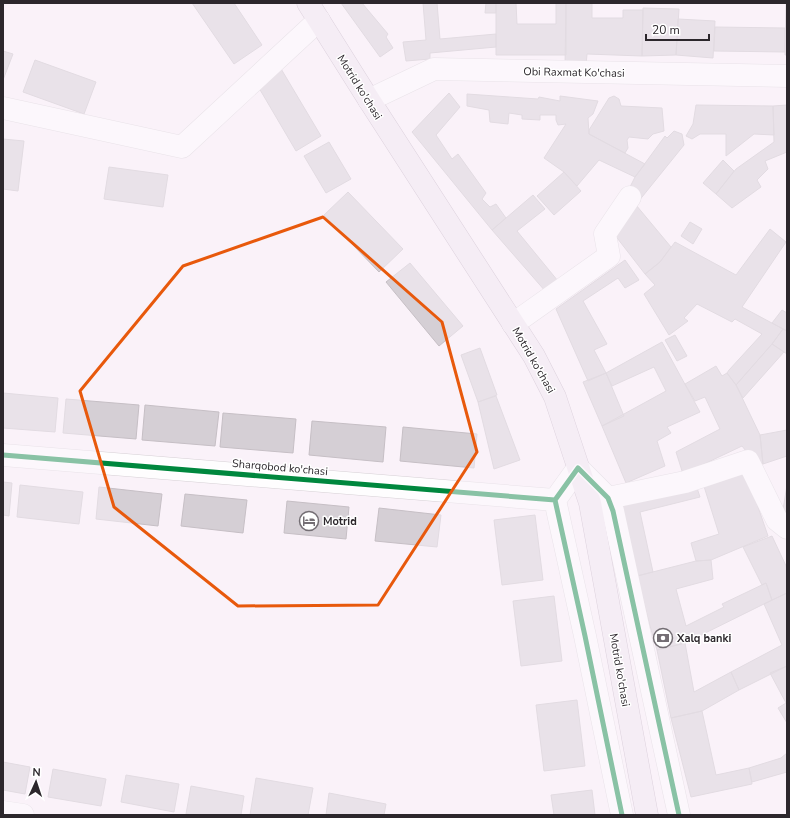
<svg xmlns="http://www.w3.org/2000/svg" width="790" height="818" viewBox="0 0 790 818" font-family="'Nunito Sans',sans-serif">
<rect width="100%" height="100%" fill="#faf2f9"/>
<path fill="#d5cfd5" stroke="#c6bfc5" d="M192,3H234L262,45L234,64Z
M341,3H362L388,34L386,37L393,48L380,57Z
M423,3H437L440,39L496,34V47L430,53V59L406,61L403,42L426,40Z
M486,3H496V13H485Z
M496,3H516L517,24H556V3H566V55H496Z
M566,3H592V18H623V10H643L642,56L587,54L586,66H565Z
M786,3H787V55H785Z
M643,8L679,9L676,55L642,56Z
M678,19L715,21L713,58L676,55Z
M715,27L785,28V52L714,51Z
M3,51L13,54L3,80Z
M274,57L321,136L296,151L249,71Z
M35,60L96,82L84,114L23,92Z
M449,93L460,107L436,135L452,159L458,154L486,193L482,199L490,207L496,204L506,218L492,230L412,132Z
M467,94L538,99L539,97L560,101V96L598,101L593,114L588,118L589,134L645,164L635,177L599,160L577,186L564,172L544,158L566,124L558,125L556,120V115H540V120L522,119V115L509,113L508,124L490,122L489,110L467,106Z
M614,96L619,99L621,106L662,108L664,131L653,134L648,139L629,137L627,140L628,148L625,153L589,134V130L609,98Z
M696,105L773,106L774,135L754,134L726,156V134H700L692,139L686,136L693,124Z
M787,105V152L765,161L768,169L757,180L761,187L732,208L716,194L736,169L774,142L773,106Z
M674,131L682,134L684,145L638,202L627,193L635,177L665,136L667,138Z
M3,139L24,141L18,191L3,189Z
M329,142L351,179L326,193L304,156Z
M723,160L734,171L716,194L703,183Z
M109,167L168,175L163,207L104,199Z
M564,172L581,191L554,215L537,196Z
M348,192L403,249L379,272L324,215Z
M533,195L545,209L517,231L558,281L546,292L492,230Z
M636,205L671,247L660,262L645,274L614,234Z
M690,222L702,229L693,244L681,236Z
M770,229L786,242L742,307L783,329L772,344L736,385L727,373L729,370L762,334L735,319L732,322L697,304L684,318L688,321L669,335L644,294L655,285L645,274L660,262L675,242L736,275Z
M625,260L639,280L625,288L618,278L583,301L607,344L594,350L606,373L588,381L556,309Z
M410,263L463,326L439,346L386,282Z
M782,310L787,313V331L772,323Z
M783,329L787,331V354L772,344Z
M675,335L687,356L677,361L665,340Z
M662,342L700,412L667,427L671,433L657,441L665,466L626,483L602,426L666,391L654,367L612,386L606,373Z
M772,344L784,352L743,398L736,385Z
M480,348L497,395L478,402L461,355Z
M716,366L722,376L727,373L736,385L760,435L763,464L754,461L742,446L683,474L676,452L720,429L705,397L695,401L685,384Z
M606,373L624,416L602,426L583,382Z
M3,393L58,398L55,432L3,428Z
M496,396L520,460L494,469L478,402Z
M66,399L139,405L136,439L63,433Z
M145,405L219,412L215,446L142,440Z
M223,413L296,419L293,453L220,447Z
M312,421L386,427L383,462L309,455Z
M403,427L477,434L474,468L400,461Z
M787,430V456L763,464L760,435Z
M744,466L768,536L711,560L696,561L691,543L719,534L702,480Z
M3,482L12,483L9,516L3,515Z
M20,485L83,492L79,524L17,517Z
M696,485L700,497L640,512L653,572L637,576L622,503Z
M787,485V513L783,510Z
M99,487L162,494L158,526L96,519Z
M185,494L247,500L243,533L181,526Z
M287,501L349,507L346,539L284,533Z
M379,508L441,515L437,547L375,541Z
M535,515L543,580L502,585L494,520Z
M772,536L787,568V593L772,600L766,583L762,585L743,547Z
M711,560L713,579L676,589L686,626L724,607L722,604L766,583L772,600L685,643L657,650L650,626L637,576L696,561Z
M787,593V666L739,690L731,672L782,645L764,604Z
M554,596L562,661L521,666L513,601Z
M685,643L694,692L731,672L739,690L702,711L671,718L657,650Z
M787,666V723L778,708L786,703L770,673Z
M577,700L585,766L544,771L536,705Z
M702,711L716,775L749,768L752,784L691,797L671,718Z
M787,753V772L752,782L749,768L781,758Z
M3,762L30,767L25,794L3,790Z
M53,769L106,779L101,806L48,797Z
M126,775L179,784L174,812L121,802Z
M256,778L313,788L308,815H250Z
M191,786L244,796L241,815H194L186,814Z
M592,790L595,815H554L551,795Z
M329,793L386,804L384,815H326Z"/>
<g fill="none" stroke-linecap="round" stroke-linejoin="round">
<defs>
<path id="minor" d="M369,100L434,69L787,76
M3,108L182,147L319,20
M513,324L609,256L605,234L630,197
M3,455L555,500
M608,498L685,482L748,461L777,520L787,528
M3,812L23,815
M622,815L585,636L555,500L578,468L608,498L613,511L679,815"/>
<path id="major" d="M308,3L369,100L534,356L555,397L590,503L647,815"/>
</defs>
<use href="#minor" stroke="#d6d0d5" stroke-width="23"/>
<use href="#major" stroke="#baaaba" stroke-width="23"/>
<use href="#minor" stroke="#fefdfe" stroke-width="22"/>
<use href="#major" stroke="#f0e7f0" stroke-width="22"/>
<defs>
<path id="cycleway" d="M3,455L555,500
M622,815L585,636L555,500L578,468L608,498L613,511L679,815"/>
</defs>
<use href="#cycleway" stroke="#fff" stroke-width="8"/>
<use href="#cycleway" stroke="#00873e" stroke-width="5"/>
</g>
<path d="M0 0H790V818H0ZM323,217L442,322L477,452L378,605L238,606L114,507L80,391L183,266Z" fill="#faf2f9" fill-opacity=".55" fill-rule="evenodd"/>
<path fill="none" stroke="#e8590c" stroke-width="3" stroke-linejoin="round" d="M323,217L442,322L477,452L378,605L238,606L114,507L80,391L183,266Z"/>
<defs>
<symbol id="hotel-ring" viewBox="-11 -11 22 22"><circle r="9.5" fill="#fff" stroke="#746e74" stroke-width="1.5"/><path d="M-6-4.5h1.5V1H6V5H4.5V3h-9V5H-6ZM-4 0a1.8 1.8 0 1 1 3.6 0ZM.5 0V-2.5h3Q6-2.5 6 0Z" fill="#746e74"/></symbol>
<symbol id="bank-ring" viewBox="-11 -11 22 22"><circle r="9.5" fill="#fff" stroke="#746e74" stroke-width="1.5"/><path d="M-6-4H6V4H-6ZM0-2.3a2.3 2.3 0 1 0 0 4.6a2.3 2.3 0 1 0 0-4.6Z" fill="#746e74"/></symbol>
</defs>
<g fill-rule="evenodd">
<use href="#hotel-ring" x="298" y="510" width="22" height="22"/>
<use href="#bank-ring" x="652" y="627" width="22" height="22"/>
</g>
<g text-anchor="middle" stroke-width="3" stroke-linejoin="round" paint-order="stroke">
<g font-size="11" fill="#2c272c" stroke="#fff">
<text transform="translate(574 72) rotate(1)" y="4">Obi Raxmat Ko'chasi</text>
<text transform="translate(360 87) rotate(58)" y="4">Motrid ko'chasi</text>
<text transform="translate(534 360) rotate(60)" y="4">Motrid ko'chasi</text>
<text transform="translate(280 467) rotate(5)" y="4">Sharqobod ko'chasi</text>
<text transform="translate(620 670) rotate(80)" y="4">Motrid ko'chasi</text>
</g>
<g font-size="11" font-weight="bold" fill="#2c272c" stroke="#fff" text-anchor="start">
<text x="323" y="525">Motrid</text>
<text x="677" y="642">Xalq banki</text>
</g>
</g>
<rect width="790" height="818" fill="none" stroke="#2c272c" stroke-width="8"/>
<g transform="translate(36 782) rotate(3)" stroke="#ffffff" stroke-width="3" paint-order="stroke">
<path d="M0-3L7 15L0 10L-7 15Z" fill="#2c272c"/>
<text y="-6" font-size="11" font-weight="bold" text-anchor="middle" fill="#2c272c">N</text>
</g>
<path d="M646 34v6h63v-6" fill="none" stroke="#2c272c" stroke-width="2"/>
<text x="652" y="34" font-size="12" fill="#2c272c" stroke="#ffffff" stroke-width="3" paint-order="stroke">20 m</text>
</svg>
